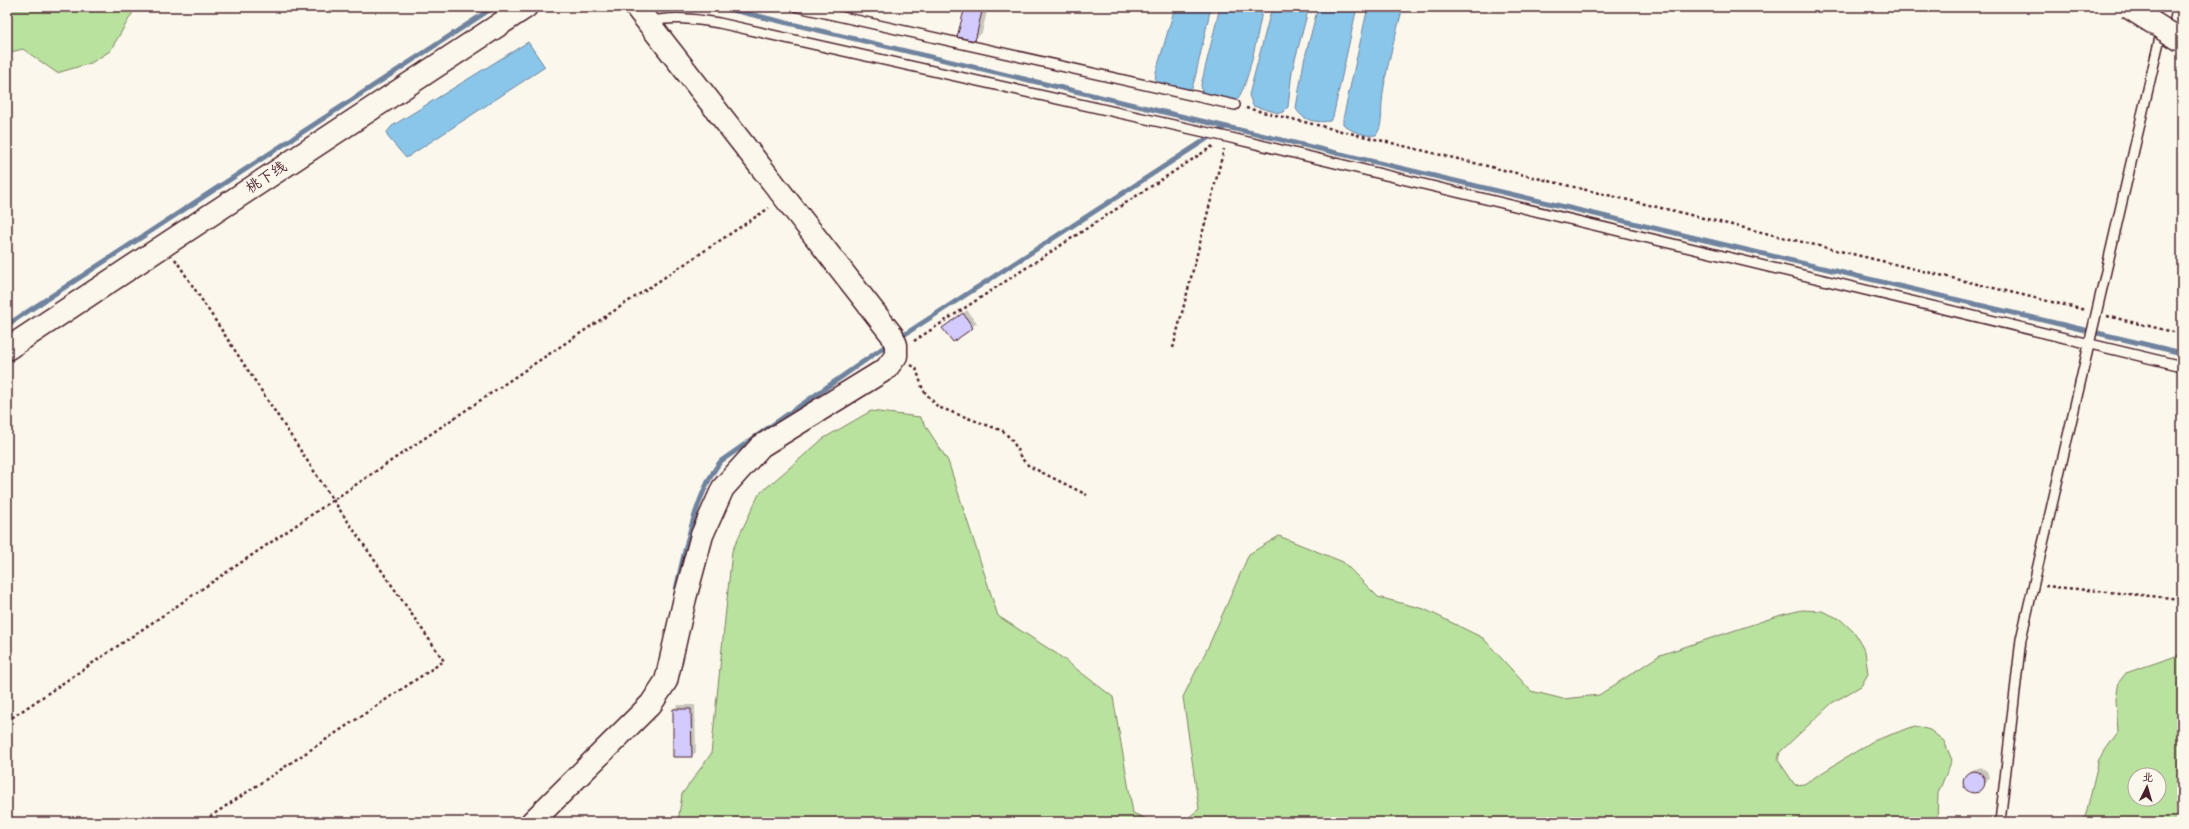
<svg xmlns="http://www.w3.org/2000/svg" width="2189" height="829" viewBox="0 0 2189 829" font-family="'Patrick Hand','LXGW WenKai TC',sans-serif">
<rect width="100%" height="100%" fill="#fbf7ec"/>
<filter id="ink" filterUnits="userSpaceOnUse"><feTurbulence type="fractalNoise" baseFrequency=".025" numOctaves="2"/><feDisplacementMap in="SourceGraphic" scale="8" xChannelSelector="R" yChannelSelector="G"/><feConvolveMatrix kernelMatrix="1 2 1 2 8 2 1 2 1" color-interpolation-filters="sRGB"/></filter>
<g filter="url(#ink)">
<path fill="#b8e29e" stroke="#818064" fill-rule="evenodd" d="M7,7H136L110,51L91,63L57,73L23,49L7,53Z
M871,411L920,417L948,461L998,616L1057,654L1113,697L1133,813L1153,822H678L682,794L711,754L732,551L759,494L824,438Z
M1279,536L1343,562L1378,597L1424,609L1483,638L1531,691L1563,699L1599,695L1660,655L1781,615L1802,610L1822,611L1840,619L1855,633L1865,651L1868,674L1861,686L1832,703L1780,752L1778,760L1795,785L1804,784L1873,741L1915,726L1930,730L1944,741L1952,760L1938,793L1937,822H1183L1199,809L1183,697L1209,645L1249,554Z
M2182,654V822H2084L2099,759L2118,732L2116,699L2119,682L2126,673ZM2135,775H2159V799H2135Z"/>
<path fill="#8ac6ea" stroke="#70839e" d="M1175,7H1211L1195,78L1192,88L1186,90L1159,84L1155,81L1156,72Z
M1220,7H1263C1259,25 1248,93 1235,101L1209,95L1202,92L1201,85Z
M1272,7H1309L1292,71L1288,107L1283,112L1279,113L1253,106L1249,95Z
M1318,7H1357L1333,117L1330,121C1318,123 1301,121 1296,108L1304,61Z
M1368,7H1403C1395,38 1385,70 1382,102C1381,113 1383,126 1376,135C1365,137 1350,131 1343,124V119Z
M528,42L545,67L406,158L387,136V132L392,126Z"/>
<path fill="#0003" d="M966,7H988L982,33L975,39Z
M967,310L977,323L953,341L944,328Z
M678,705H695L696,752L691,756L674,709Z
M1981,767L1987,771L1989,777L1984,786L1979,791L1972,792L1967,789L1964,780L1967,774L1972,770Z"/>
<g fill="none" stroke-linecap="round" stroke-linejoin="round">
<path stroke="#70839e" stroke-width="5" d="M720,7L2182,353
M7,325L494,7
M899,338L1225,127
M676,590C684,553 697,490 721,461L890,343"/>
</g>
<path fill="#d3cafd" stroke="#4a1f2b" d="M965,7H983L975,41L957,37Z
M963,313L973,328L953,342L942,328Z
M673,709H691L692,757H673Z
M1963 782a11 11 0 1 1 22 0a11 11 0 1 1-22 0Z"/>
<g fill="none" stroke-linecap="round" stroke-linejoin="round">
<defs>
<path id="lane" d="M798,7L1235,105
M649,22C672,16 695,19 719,23L1227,137L2182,366
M2000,822L2021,639L2167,7"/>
<path id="secondary" d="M7,349L526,7
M532,822L651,704L666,681L685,598L702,535L723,488L761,446L886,369L896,356V345L892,335L636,7"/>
</defs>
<use href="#lane" stroke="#4a1f2b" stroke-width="12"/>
<use href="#secondary" stroke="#4a1f2b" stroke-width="25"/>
<path stroke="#4a1f2b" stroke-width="2.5" stroke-dasharray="3 3" stroke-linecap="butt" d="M1246,108L2085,310
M175,259L333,500L444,661L202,822
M2107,316L2182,334
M914,341L1213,146
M1173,348L1224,149
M911,365L916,368L923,390L938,407L1003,431L1013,441L1021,458L1029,466L1087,495
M2045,586L2182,599
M7,721L537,362L769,208"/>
<use href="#lane" stroke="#fbf7ec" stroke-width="9"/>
<use href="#secondary" stroke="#fbf7ec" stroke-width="22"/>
<defs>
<path id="highway-bridge" d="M2128,7L2182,41"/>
</defs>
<use href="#highway-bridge" stroke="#4a1f2b" stroke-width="25" stroke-linecap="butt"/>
<use href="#highway-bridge" stroke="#fbf7ec" stroke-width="22"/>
</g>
</g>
<g text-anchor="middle" stroke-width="3" stroke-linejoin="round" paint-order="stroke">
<g font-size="15" fill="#4a1f2b" stroke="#fbf7ec">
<text transform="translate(266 177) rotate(-33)" y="5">桃下线</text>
</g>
</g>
<rect width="2189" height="829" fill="none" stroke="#fbf7ec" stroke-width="24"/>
<rect x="12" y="12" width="2165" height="805" fill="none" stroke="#4a1f2b" stroke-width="1.5" filter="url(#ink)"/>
<g transform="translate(2147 787) rotate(5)"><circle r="19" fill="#fbf7ec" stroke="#b4a19f"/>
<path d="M0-3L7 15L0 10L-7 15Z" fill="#4a1f2b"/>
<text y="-6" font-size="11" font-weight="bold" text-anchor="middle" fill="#4a1f2b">北</text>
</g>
</svg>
